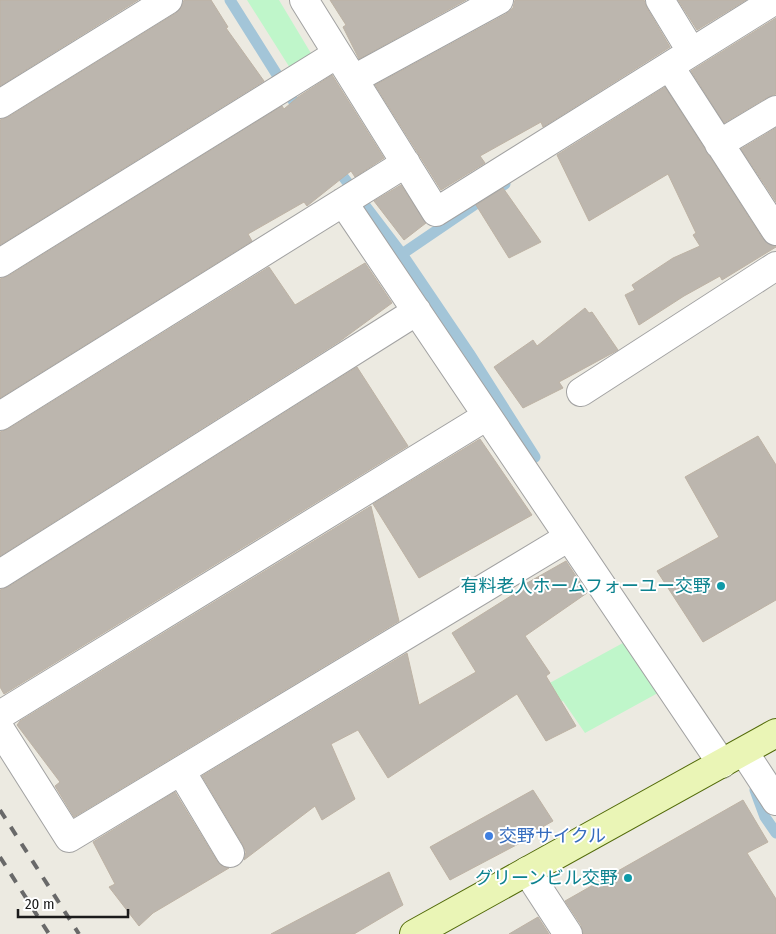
<svg xmlns="http://www.w3.org/2000/svg" width="776" height="934" viewBox="0 0 776 934" font-family="'Fira Sans Condensed','Noto Sans JP',sans-serif">
<rect width="100%" height="100%" fill="#eceae1"/>
<path fill="#bff6ca" d="M247,0H279L312,55L290,68Z
M632,638L667,688L585,733L563,701L533,714L524,697Z"/>
<g fill="none" stroke-linecap="round" stroke-linejoin="round">
<path stroke="#a3c5d8" stroke-width="11" d="M230,0L301,113
M335,166L402,254L469,353L535,457
M402,254L505,184
M755,790L765,817L776,833"/>
</g>
<path fill="#bcb6ae" stroke="#bdb2a4" d="M0,0H138L0,86Z
M184,0H211L228,27L226,28L264,81L0,245V120L8,117L176,13L181,8Z
M330,0H466L359,59L343,27L346,25Z
M515,0H644L647,8L670,47L543,127L541,122L480,156L485,163L441,190L375,85L506,14L513,8Z
M678,0H746L697,30Z
M776,18V94L768,97L724,123L691,71Z
M332,75L384,158L355,177L351,171L307,206L304,202L248,234L252,241L0,398V279L8,276L282,106L284,109L298,97Z
M665,87L763,239L776,247L722,280L720,276L684,296L639,325L625,295L635,290L632,285L673,258L700,246L693,235L696,233L668,174L589,221L557,155Z
M776,128V202L741,149Z
M401,185L426,223L404,240L374,201Z
M503,188L541,242L509,258L476,205Z
M365,263L392,303L340,341L0,556V432L8,429L269,267L295,305Z
M585,308L589,313L592,312L618,350L559,382L563,388L523,408L494,367L533,340L537,346Z
M357,367L408,446L4,694L0,687V590L8,587Z
M758,436L776,465V600L703,642L657,571L719,537L685,477Z
M480,439L532,515L419,578L373,504Z
M371,506L399,621L74,817L55,786L60,782L17,725L20,721Z
M566,561L587,593L525,636L550,673L546,676L576,726L546,741L517,694L388,778L358,730L331,744L355,799L322,820L315,806L244,860L246,852L243,845L202,776L407,653L419,705L476,672L452,633L522,589L520,587Z
M533,790L553,821L521,839L522,842L450,880L430,847Z
M175,792L217,861L222,866L229,868L153,913L139,926L109,887L115,884L93,842Z
M743,800L768,842L747,853L776,899V934H583L581,925L565,901Z
M389,872L403,905L354,934H271Z
M538,917L549,934H509Z"/>
<g fill="none" stroke-linecap="round" stroke-linejoin="round">
<defs>
<path id="street" d="M304,0L436,212L775,0
M660,0L691,51
M670,67L776,231
M354,79L499,0
M0,104L168,0
M719,144L776,110
M343,202L722,764
M0,263L337,54
M581,392L776,266
M0,416L406,163
M0,574L417,311
M0,715L487,416
M0,729L69,838L569,537
M744,752L776,801
M181,771L230,853
M527,871L568,934"/>
<path id="secondary" d="M414,934L776,733"/>
</defs>
<use href="#street" stroke="#a2a2a2" stroke-width="30"/>
<use href="#secondary" stroke="#536b0a" stroke-width="30"/>
<use href="#street" stroke="#fff" stroke-width="28"/>
<use href="#secondary" stroke="#eaf5b6" stroke-width="28"/>
<path stroke="#696969" stroke-width="4" stroke-dasharray="10 10" stroke-linecap="butt" d="M0,810L79,934
M0,857L49,934"/>
</g>
<g fill="#0f9aa8" stroke="#fff" stroke-width="2">
<circle cx="721" cy="586" r="5"/>
<circle cx="628" cy="878" r="5"/>
</g>
<circle fill="#3f7fe0" stroke="#fff" stroke-width="2" cx="489" cy="836" r="5"/>
<g text-anchor="middle" stroke-width="4" stroke-linejoin="round" paint-order="stroke">
<g font-size="18" fill="#0d838f" stroke="#fff" text-anchor="end">
<text x="711" y="592">有料老人ホームフォーユー交野</text>
<text x="618" y="884">グリーンビル交野</text>
</g>
<g font-size="18" fill="#366cbe" stroke="#fff" text-anchor="start">
<text x="499" y="842">交野サイクル</text>
</g>
</g>
<path d="M18 909v8h110v-8" fill="none" stroke="#1b1b1b" stroke-width="2.5"/>
<text x="25" y="909" font-size="15" fill="#1b1b1b" stroke="#ffffff" stroke-width="4" paint-order="stroke">20 m</text>
</svg>
